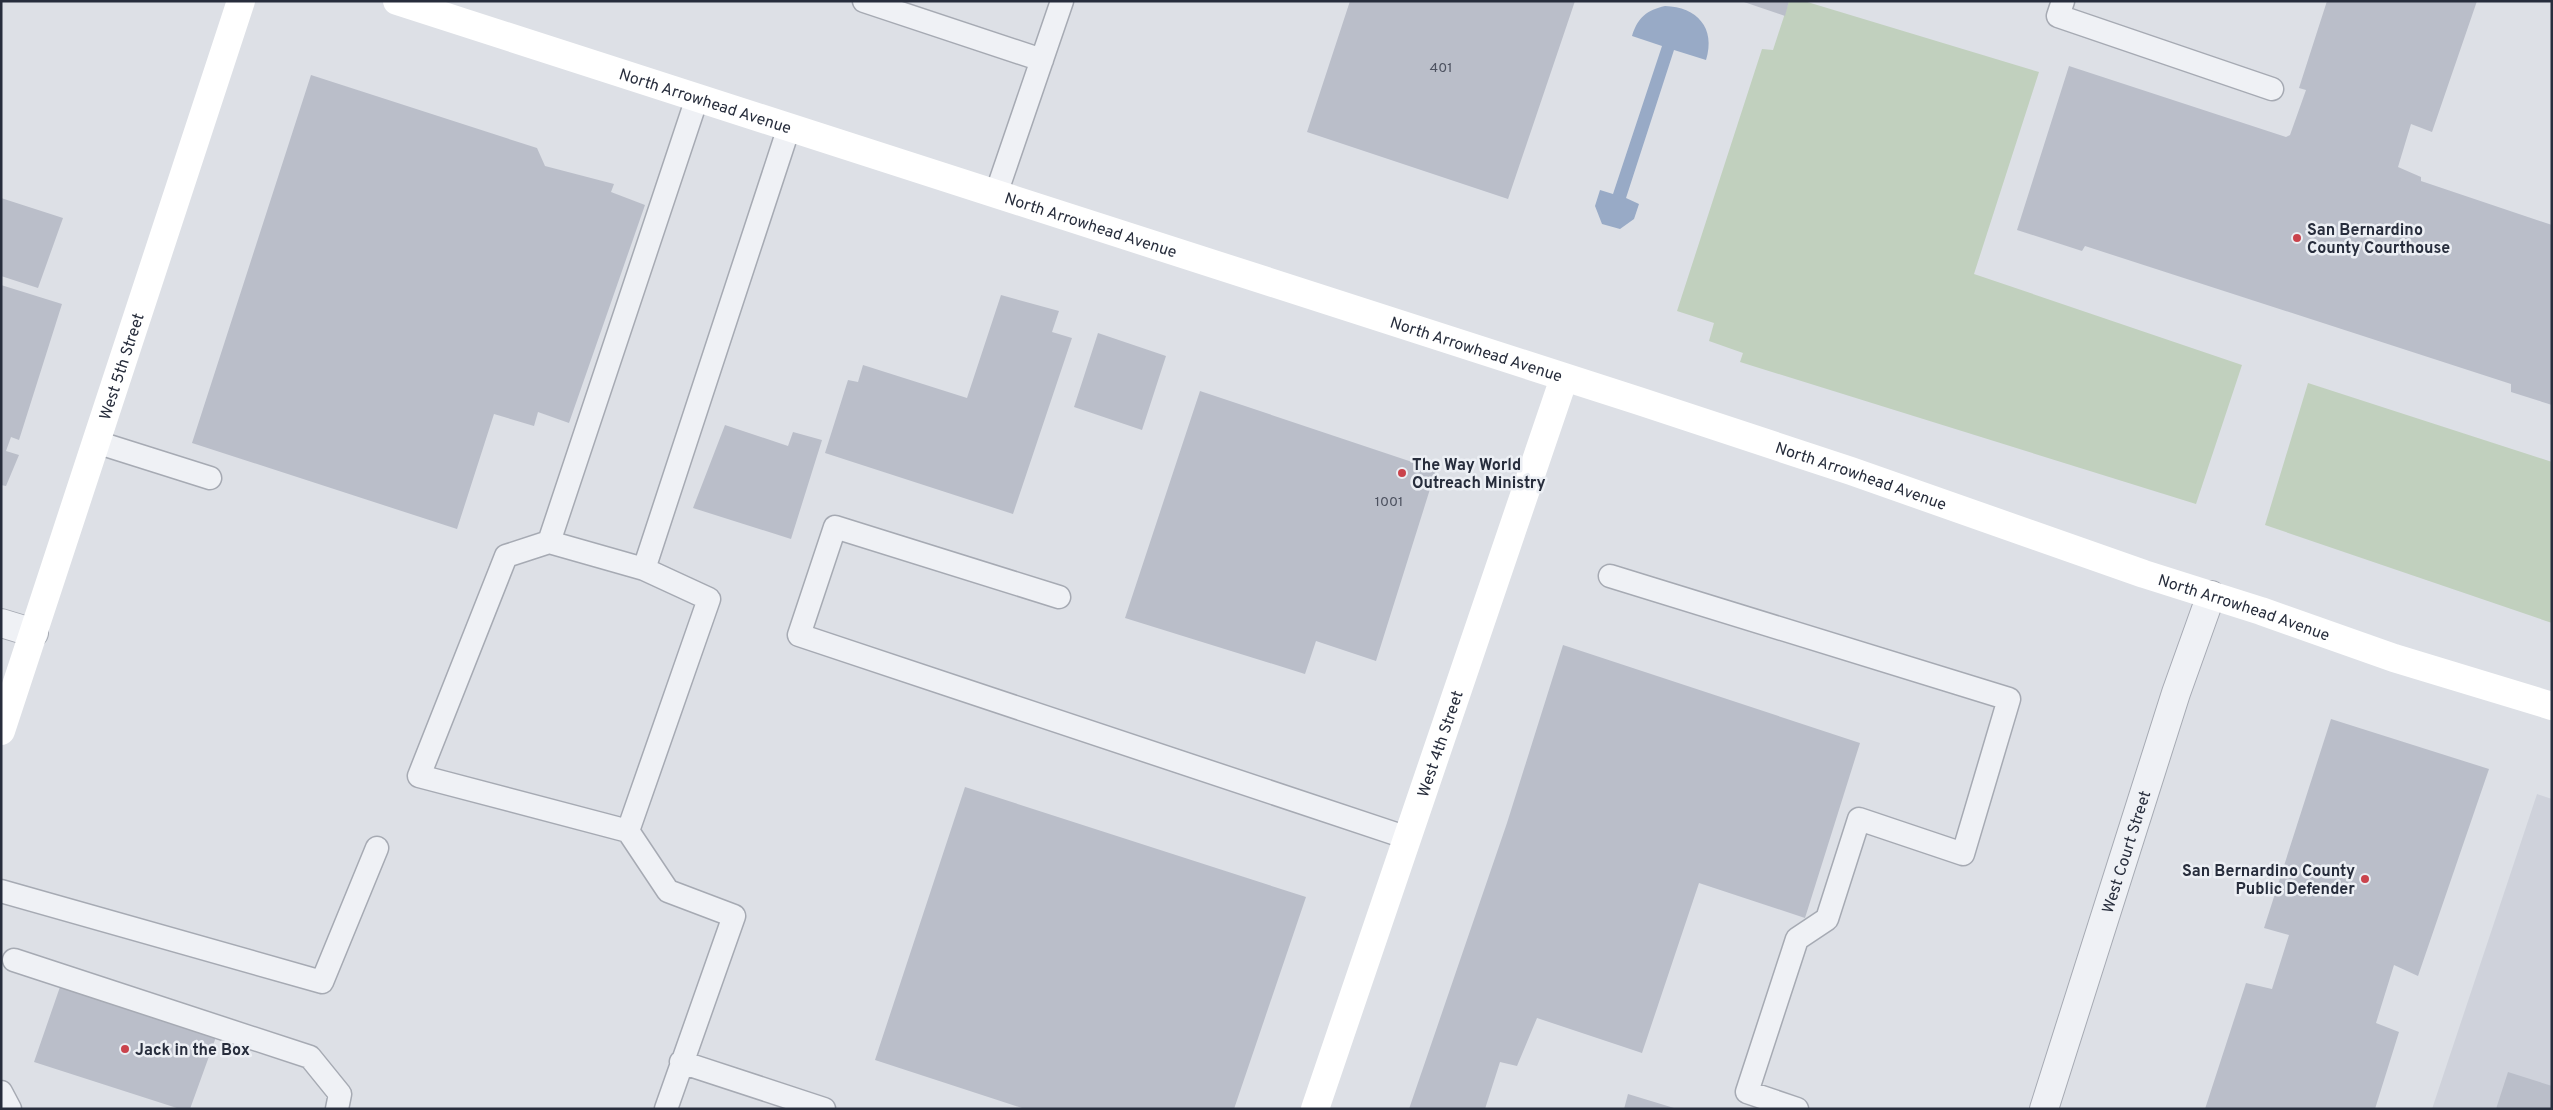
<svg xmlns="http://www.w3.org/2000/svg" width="2553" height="1110" viewBox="0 0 2553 1110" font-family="Overpass,sans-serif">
<rect width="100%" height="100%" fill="#dde0e6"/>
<path fill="#cfd2db" d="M2537,794L2552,799V1109H2432Z"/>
<path fill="#c1d0be" d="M1789,1H1804L2039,72L1974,274L2242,365L2196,504L1740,362L1743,353L1709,341L1714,323L1677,311L1762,49L1773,50Z
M2308,383L2552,462V623L2265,525Z"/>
<path fill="#98aac6" d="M1665,6C1697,7 1716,28 1706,60L1674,50L1626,198L1639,204L1634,219L1620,229L1602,224L1595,206L1600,190L1613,194L1662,46L1632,36C1638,17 1647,10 1665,6Z"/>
<path fill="#babec9" d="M1350,1H1575L1508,199L1307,132Z
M1741,1H1789L1785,16Z
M2327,1H2477L2432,132L2411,124L2398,167L2421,177V181L2552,225V405L2511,392V384L2085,246L2082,251L2017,230L2069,66L2286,137L2290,135L2306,90L2299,88Z
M311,75L537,148L545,166L614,184L611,192L645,205L569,423L538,412L534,426L494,414L457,529L192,443Z
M1,198L63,218L38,288L1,276Z
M1,285L62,304L19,440L11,437L6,451L19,455L6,486L1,485Z
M1001,295L1059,311L1052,332L1072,338L1013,514L825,453L848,380L858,382L863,365L967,398Z
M1098,333L1166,356L1142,430L1074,407Z
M1200,391L1436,470L1376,661L1316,641L1305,674L1125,618Z
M725,425L788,446L793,432L822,440L791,539L693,508Z
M1563,645L1860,743L1805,918L1699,883L1642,1053L1537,1018L1517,1066L1500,1062L1485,1109H1409L1507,823Z
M2331,719L2489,769L2418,976L2394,965L2376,1023L2399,1032L2375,1109H2205L2246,983L2272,989L2289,935L2264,928Z
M965,787L1306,897L1234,1109H1025L875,1060Z
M61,984L216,1037L190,1109H180L34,1062Z
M2508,1072L2552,1086V1109H2496Z
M1628,1094L1674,1108V1109H1624Z"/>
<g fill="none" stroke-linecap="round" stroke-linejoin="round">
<defs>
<path id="lane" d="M864,1L1042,60
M2063,1L2058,16L2272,89
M996,194L1062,1
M96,442L210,478
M549,542L644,569L789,127
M1610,576L2009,699L1963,854L1859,819L1827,919L1797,939L1747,1092L1797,1109
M1059,597L835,527L799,635L1408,838
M628,831L709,599L644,569
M1,891L322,982L377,848
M14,960L310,1057L340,1094L337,1109
M681,1062L824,1109
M1,1092L10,1109
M666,1109L734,916L668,891L628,831L419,776L506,556L549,542L697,98"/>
<g id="street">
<path d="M1,623L34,633"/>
<path id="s1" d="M2044,1109L2176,693L2211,595"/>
</g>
</defs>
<use href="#lane" stroke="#a6aab3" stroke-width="25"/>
<use href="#street" stroke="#a6aab3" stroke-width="30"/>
<use href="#lane" stroke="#eff1f5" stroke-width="22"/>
<use href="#street" stroke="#eff1f5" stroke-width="28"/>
<g stroke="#fff" stroke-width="28">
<path id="s2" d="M397,1L1639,401L1851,471L2144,574L2261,611L2394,658L2552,706"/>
<path id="s3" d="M1,731L241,1"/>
<path id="s4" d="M1315,1109L1564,378"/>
</g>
</g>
<g fill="#ca434c" stroke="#eceff4" stroke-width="2">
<circle cx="2297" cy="238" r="5"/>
<circle cx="1402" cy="473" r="5"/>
<circle cx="2365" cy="879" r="5"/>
<circle cx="125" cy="1049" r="5"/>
</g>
<g text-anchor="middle" stroke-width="5" stroke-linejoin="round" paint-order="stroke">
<g font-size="14" fill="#4c515f">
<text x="1441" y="72">401</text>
<text x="1389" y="506">1001</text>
</g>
<g font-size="16" fill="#272d3c" stroke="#eceff4">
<text dy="6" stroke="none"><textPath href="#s2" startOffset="324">North Arrowhead Avenue</textPath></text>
<text dy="6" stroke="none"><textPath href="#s2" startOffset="729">North Arrowhead Avenue</textPath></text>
<text dy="6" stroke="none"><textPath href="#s2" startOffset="1134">North Arrowhead Avenue</textPath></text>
<text dy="6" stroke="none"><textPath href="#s3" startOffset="384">West 5th Street</textPath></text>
<text dy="6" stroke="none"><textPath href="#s2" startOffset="1539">North Arrowhead Avenue</textPath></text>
<text dy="6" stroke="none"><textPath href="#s2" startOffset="1944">North Arrowhead Avenue</textPath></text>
<text dy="6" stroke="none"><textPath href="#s4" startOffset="386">West 4th Street</textPath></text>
<text dy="6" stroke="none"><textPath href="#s1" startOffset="270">West Court Street</textPath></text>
</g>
<g font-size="16" font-weight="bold" fill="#272d3c" stroke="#eceff4" text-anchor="start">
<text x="2307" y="235">San Bernardino<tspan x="2307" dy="18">County Courthouse</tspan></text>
<text x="1412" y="470">The Way World<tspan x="1412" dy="18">Outreach Ministry</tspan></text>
<text x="2355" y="876" text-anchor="end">San Bernardino County<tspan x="2355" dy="18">Public Defender</tspan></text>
<text x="135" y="1055">Jack in the Box</text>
</g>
</g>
<rect width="2553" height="1110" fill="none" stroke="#272d3c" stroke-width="5"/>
</svg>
